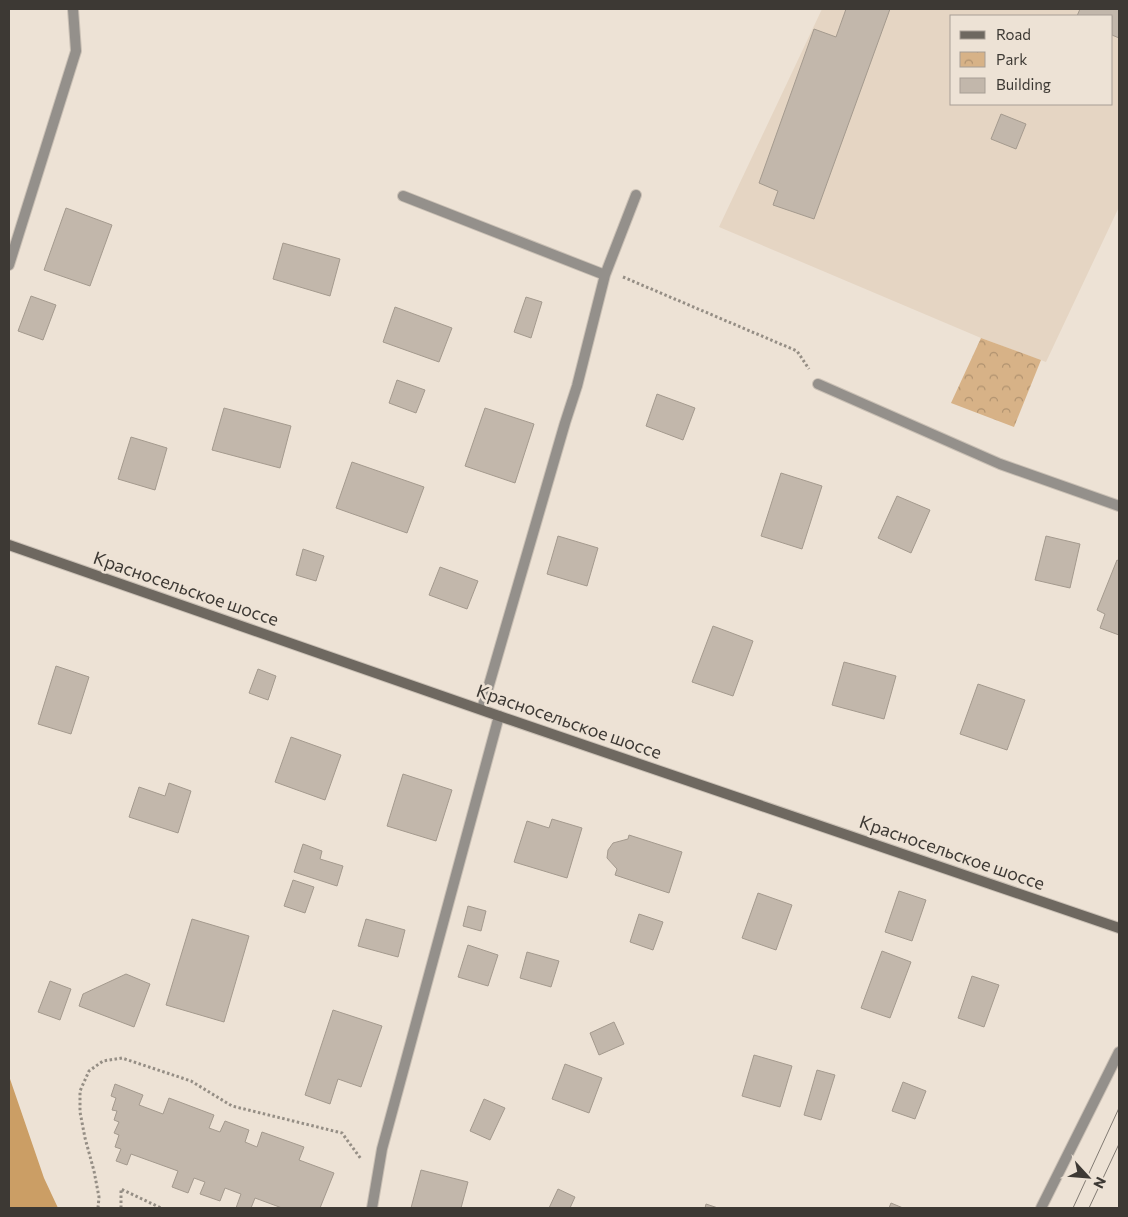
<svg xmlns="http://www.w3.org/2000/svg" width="1128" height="1217" viewBox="0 0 1128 1217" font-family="Commissioner,sans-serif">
<defs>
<pattern id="park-crowns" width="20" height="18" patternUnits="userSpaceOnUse" patternTransform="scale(1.25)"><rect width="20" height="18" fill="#d7b287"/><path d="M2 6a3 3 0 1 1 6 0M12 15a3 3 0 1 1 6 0" fill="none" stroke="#b0926f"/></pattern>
</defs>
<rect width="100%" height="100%" fill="#ede2d5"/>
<path fill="#e5d5c3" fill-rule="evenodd" d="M822,9H1119V207L1046,362L981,338L719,227ZM952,16H1112V104H952Z"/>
<path fill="url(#park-crowns)" d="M981,338L1041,360L1014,427L951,403Z"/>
<path fill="#cb9e65" d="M9,1076L44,1178L58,1208H9Z"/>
<path fill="#c2b7ab" stroke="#a49a8e" d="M846,9H890L814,219L773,205L778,191L759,183L814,29L836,37Z
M1080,9H1119V38L1112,35V16H1077Z
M1001,114L1026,124L1016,149L991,139Z
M66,208L112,225L90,286L44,270Z
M283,243L340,259L330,296L273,279Z
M31,296L56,305L43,340L18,331Z
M526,297L542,302L531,338L514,332Z
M395,307L452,328L439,362L383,342Z
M397,380L425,390L416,413L389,403Z
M657,394L695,408L683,440L646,426Z
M224,408L291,426L280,468L212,450Z
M485,408L534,424L515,483L465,466Z
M131,437L167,448L155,490L118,479Z
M352,462L424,487L407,533L336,508Z
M781,473L822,486L802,549L761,536Z
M897,496L930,510L911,553L878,538Z
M558,536L598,548L587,586L547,574Z
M1046,536L1080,544L1070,588L1035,580Z
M303,549L324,556L316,581L296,575Z
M1117,560L1119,561V635L1100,628L1105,614L1097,610Z
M440,567L478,581L467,609L429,595Z
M713,626L753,641L733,696L692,682Z
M844,662L896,676L884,719L832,705Z
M56,666L89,677L71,734L38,724Z
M258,669L276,676L268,700L249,693Z
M978,684L1025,700L1007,750L960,734Z
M291,737L341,755L325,800L275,782Z
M403,774L452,790L436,841L387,826Z
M169,783L191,791L178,833L129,817L139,787L165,796Z
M552,819L582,828L567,878L514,862L527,821L549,828Z
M629,835L682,852L669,893L615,875L617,869L607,858L608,850L613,843L628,839Z
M303,844L322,851L320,859L343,866L337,886L294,872Z
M293,880L314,887L305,913L284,906Z
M899,891L926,900L912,941L885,932Z
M758,893L792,905L776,950L742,938Z
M468,906L486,911L481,931L463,926Z
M639,914L663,922L653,950L630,942Z
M192,919L249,936L224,1022L166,1005Z
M366,919L405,930L398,957L358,946Z
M468,945L498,955L488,986L458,977Z
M882,951L911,962L890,1018L861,1008Z
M527,952L559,961L551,987L520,978Z
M126,974L150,984L134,1027L79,1006L83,994Z
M972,976L999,985L984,1027L958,1018Z
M50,981L71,989L60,1020L38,1012Z
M333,1010L382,1026L361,1087L338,1079L330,1104L305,1095Z
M614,1022L624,1044L599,1055L590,1033Z
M754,1055L792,1066L780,1107L742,1096Z
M565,1064L602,1078L589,1113L552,1099Z
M817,1070L835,1075L821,1120L804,1115Z
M903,1082L926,1091L915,1119L892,1111Z
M115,1084L143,1095L139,1105L163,1114L169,1098L214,1115L209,1128L220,1132L225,1121L249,1130L245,1142L257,1147L262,1132L304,1147L299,1160L334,1173L320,1208H282L255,1198L251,1208H236L241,1194L225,1188L220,1201L200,1194L205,1182L194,1178L188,1193L172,1187L178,1171L131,1154L127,1165L116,1161L121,1149L115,1147L119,1135L114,1133L119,1122L114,1120L117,1111L112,1110L116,1098L111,1096Z
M484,1099L505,1108L490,1140L470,1131Z
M421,1170L468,1182L461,1208H411Z
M558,1189L575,1197L570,1208H549Z
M891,1203L903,1208H889Z
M706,1204L718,1208H705Z"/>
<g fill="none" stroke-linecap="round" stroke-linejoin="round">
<defs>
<path id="lane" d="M403,196L605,275
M9,265L76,51L73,9
M818,384L1000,464L1119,506
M482,709L565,423L577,386L605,275L636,195
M372,1208L382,1149L499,716"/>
<path id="street" d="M1041,1208L1119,1052"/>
<path id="secondary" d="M9,545L499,716L1119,928"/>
</defs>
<use href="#lane" stroke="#cac0b5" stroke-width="12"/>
<use href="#street" stroke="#cac0b5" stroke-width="12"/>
<use href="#secondary" stroke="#cac0b5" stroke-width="12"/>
<path stroke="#958e85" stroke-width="3" stroke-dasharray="2.5 2.5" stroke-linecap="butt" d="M623,277L797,351L809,369
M98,1208L99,1197L94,1171L85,1138L80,1112V1091L89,1071L103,1061L122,1058L191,1081L232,1106L342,1133L361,1159
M121,1208V1189L161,1208"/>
<use href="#lane" stroke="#94908b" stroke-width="10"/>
<use href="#street" stroke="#94908b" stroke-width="10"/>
<use href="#secondary" stroke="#6e6860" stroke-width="10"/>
<path stroke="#817a72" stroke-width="1" d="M1073,1208L1119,1108
M1089,1208L1119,1144"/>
</g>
<g text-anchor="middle" stroke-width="5" stroke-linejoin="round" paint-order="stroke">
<g font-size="18" fill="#3d3934" stroke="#ede2d5">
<text transform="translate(186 589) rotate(19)" y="6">Красносельское шоссе</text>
<text transform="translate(569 722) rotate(19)" y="6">Красносельское шоссе</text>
<text transform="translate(952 853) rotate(19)" y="6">Красносельское шоссе</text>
</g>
</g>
<rect width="1128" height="1217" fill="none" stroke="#3d3934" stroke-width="20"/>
<rect x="950" y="15" width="162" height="90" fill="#ede2d5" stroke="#a79e95"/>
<rect x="960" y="31" width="25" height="8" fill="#6e6860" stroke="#a79e95"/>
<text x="996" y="40" font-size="15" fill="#3d3934">Road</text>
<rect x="960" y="52" width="25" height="15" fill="url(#park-crowns)" stroke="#a79e95"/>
<text x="996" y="65" font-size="15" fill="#3d3934">Park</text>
<rect x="960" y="78" width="25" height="15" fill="#c2b7ab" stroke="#a79e95"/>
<text x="996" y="90" font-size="15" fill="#3d3934">Building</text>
<g transform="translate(1088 1177) rotate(116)" stroke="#ede2d5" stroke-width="4" paint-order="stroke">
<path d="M0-4L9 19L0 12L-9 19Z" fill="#3d3934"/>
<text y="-8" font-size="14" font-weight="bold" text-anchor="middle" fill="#3d3934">N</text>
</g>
</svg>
